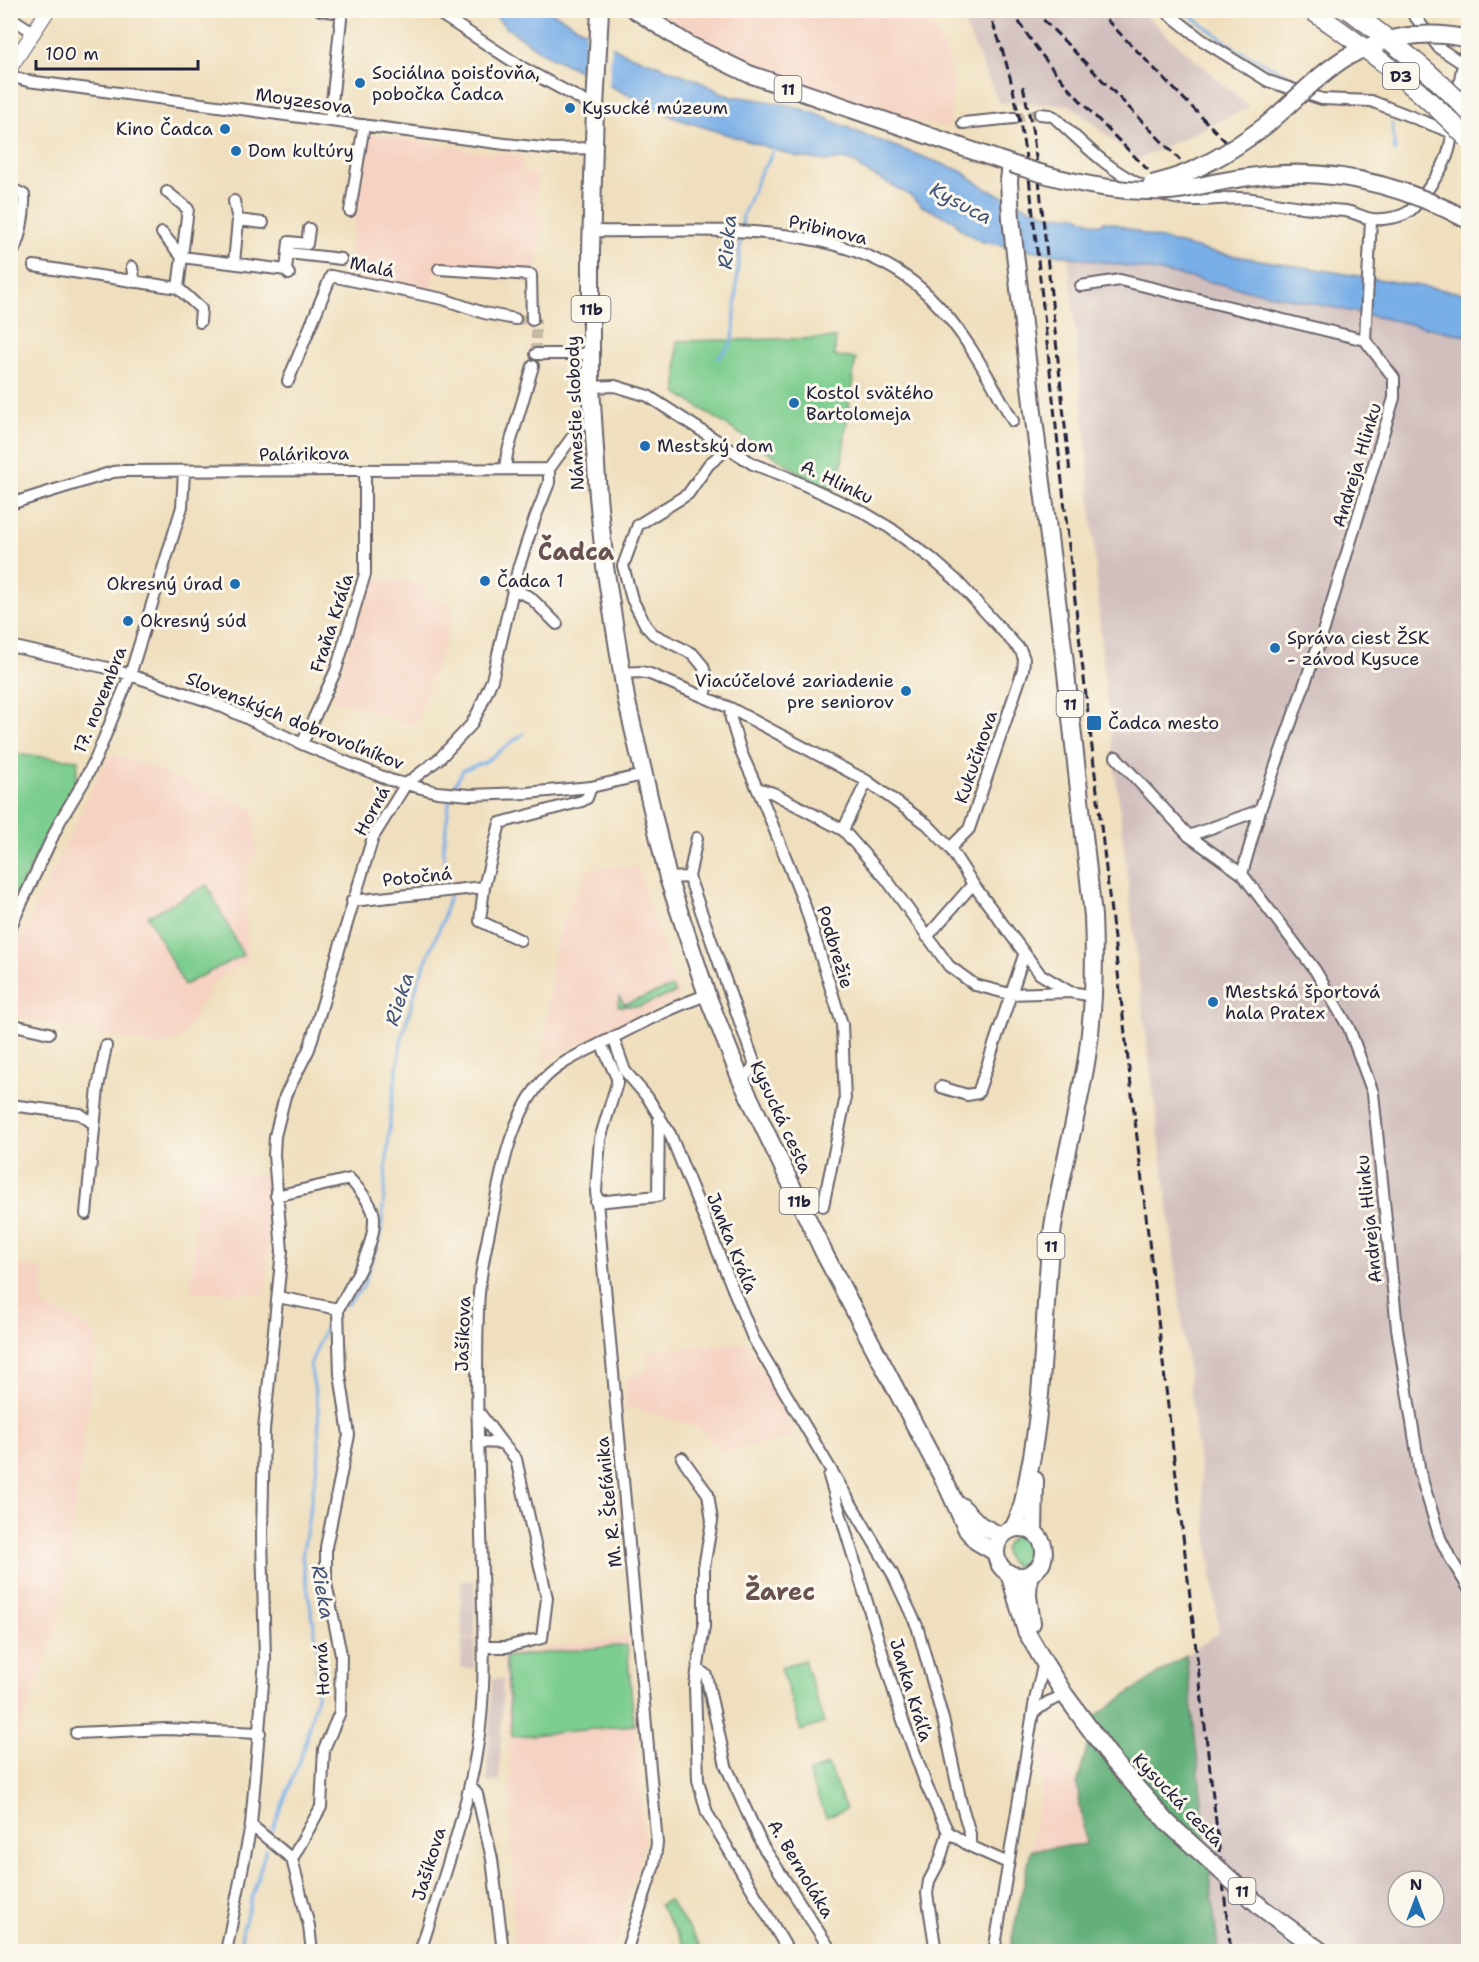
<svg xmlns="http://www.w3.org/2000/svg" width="1479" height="1962" viewBox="0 0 1479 1962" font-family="'Shantell Sans',sans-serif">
<rect width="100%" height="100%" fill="#fbf7ec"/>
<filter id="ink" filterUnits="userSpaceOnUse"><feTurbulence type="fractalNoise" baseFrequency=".0167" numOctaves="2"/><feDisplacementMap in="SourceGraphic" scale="12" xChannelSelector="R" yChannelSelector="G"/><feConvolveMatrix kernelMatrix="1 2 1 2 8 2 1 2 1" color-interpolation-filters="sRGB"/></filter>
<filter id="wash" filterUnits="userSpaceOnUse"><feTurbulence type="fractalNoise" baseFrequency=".008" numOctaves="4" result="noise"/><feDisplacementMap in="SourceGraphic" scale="24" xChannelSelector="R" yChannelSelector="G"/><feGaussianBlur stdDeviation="1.35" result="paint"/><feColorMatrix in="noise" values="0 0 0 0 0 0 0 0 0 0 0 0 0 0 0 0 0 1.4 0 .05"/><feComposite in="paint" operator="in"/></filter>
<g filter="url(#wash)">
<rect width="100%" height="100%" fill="#efdfbe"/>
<path fill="#f5d2c2" d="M654,11H911L936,30L948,61L953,85L949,128L872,112L768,73L692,34Z
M369,133L462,148L463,150L523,156L521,172L538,175L535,215L542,216L536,279H505L434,271L431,292L346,276L351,249L348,248L349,244H351L369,148Z
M371,578L426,585L425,596L452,605L449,626L440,658H438L415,726L332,699Z
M112,753L253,809L257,851L246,869L247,960L213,983L181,1039L159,1047L11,1016V979L16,953L38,902L105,762Z
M636,866L680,998L543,1062L553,962L559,928L589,869Z
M197,1172L271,1175L266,1294L192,1291Z
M11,1265L43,1270L42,1304L98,1334L60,1620L11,1756Z
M748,1343L796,1437L724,1452L698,1427L626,1406L624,1380L648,1369L647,1351Z
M629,1637L644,1842L613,1951H550L514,1943L509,1740L502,1655Z
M1035,1739L1063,1761L1077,1785L1087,1844L1031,1850L1045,1762L1041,1759L1032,1760Z"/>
<path fill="#d1bfbd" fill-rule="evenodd" d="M959,11H1140L1249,107L1137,160L1070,105L999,103Z
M1068,255L1168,273L1468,336V1951H1218L1186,1655L1219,1633L1175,1261L1140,987L1103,664L1087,454ZM1398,1881H1434V1917H1398Z
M474,1580L475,1638L462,1639L461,1582Z
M462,1640H475L474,1668H461Z
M492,1679H503L499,1782H487Z"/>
<path fill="#7bcd8f" stroke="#4e7865" stroke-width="1.5" d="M836,338L834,356L856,359L852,379L854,380L849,402L842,463L831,493L677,393V341Z
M11,754L78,760L76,782L11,905Z
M207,885L243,955L184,985L148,916Z
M672,987L675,993L640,1006H618L619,997L625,1004Z
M1005 1551a15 15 0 1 1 30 0a15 15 0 1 1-30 0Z
M627,1645L634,1725L512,1737L505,1657Z
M804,1660L824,1723L801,1731L781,1668Z
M828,1765L846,1809L826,1817L808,1773Z
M669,1900L704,1951H688L659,1905Z"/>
<path fill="#64b07a" stroke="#43695a" stroke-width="1.5" d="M1186,1655L1218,1951L1009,1952L1031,1850L1086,1844L1077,1785L1095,1716Z"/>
<path fill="#79afe7" stroke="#4e6891" stroke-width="1.5" d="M490,11H550L622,52L694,79L731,97H742L788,105L812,112L867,136L961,171L985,188L1027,207L1053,216L1074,215L1098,225L1104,222L1113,223L1146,235L1211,252L1468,294V336L1168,273L982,242L959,228L955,221L922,206L910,195L859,168L858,164L844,159L827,161L798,157L675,118L545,54L507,28Z"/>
<path fill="#efdfbe" d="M586,29L612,43L609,89L583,77Z"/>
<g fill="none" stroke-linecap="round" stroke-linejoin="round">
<path stroke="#79afe7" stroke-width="3" d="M1183,10L1236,49L1300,81
M1392,124L1395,152
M718,358L731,344L734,331L737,278L743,215L762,169L767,164L775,145
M452,790L463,770L485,762L523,734
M449,888L443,851L450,796
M346,1305L363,1287L381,1232L391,1108L402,1037L419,978L442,922L450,894
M272,1831L301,1757L317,1696V1643L302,1558L319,1453L318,1407L310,1365L326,1326L330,1321
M239,1952L243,1928L266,1849"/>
</g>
</g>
<g filter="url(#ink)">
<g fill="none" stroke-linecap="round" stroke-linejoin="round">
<path stroke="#c6b9a4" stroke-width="10" stroke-dasharray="10 5" stroke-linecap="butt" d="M1014,118L1040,114
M515,319L536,320V354L533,366"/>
<defs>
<path id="street" d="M320,10L342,13
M434,10L523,68L595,107
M1164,10L1202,40L1268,81L1322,99L1371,101L1453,133
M1410,10L1439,48L1462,63
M10,17L33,32
M10,76L28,81L505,144L553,149L594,148
M1040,114L1050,115L1054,117C1086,146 1106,169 1147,188
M330,121L342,10
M963,123L1014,118
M10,188L24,195C25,216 20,240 10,258
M167,192L188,209L178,288L201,309L200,322
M1164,195C1198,207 1226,193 1259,200C1288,206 1316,209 1345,211C1355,212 1363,218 1372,219C1381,220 1399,218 1408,212C1417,207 1441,171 1445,161C1449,153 1451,142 1452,134C1459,104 1458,73 1468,44
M350,211L364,125
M238,220L263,223
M592,231C698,233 847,214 929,296C965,331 989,378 1013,421
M162,233L182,257L286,270L289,274
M288,253L341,259
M234,263L238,220L234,201
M34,266L178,288
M132,267L135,282
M439,269L531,275L532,320
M286,270L289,242L307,244L309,229
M1081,286L1120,280L1365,340
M536,354H591
M288,381L331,276L443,299L484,313L515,319
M591,387L615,386L648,396L753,464L785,476L863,512L890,528L931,558L956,580L1021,651L1024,659L1023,670L969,829L950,848
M505,469L507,454L533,366
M549,469L581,425
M10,504L113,472L123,471L549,469
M512,589L530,597L557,624
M10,646L112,669L214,703L302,744L390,780L437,792L470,795L526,793L591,787L643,775
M621,673L641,672L650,674L730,708L867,781L927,824L950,848L973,884L1040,974L1070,992
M705,697L708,682L703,666L693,654L653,634L646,626L632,599L623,566L638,525L688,494L709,464L719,456L722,445
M730,708L731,719L741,752L765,806L805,906L842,1024L845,1101L823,1206
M302,744L336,670L365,574V470
M1116,757L1189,836L1242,874L1315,970L1349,1028L1373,1093L1397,1328L1420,1473L1440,1538L1449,1556L1468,1587
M757,788L773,793L843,830L887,880L949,966L975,985L1010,994L1070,992L1094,996
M843,830L867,781
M1189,836L1260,810
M1242,874L1260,810L1323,632L1394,398V378L1365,340L1371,219
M689,877L697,838
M668,878L689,877L754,1062L753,1068L741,1080
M484,887L480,921L520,940
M352,901L484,887L500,823L582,801L587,798L591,787
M10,928L60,821L83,783L96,758L130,675L182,507L184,472
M927,937L973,884
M10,1024L49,1033
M613,1037L625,1071L648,1098L670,1134L753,1338L892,1573L917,1626L944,1723L961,1803L970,1834V1846
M604,1050L617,1078V1083L600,1139L596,1191L657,1843L654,1865L626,1952
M941,1087L967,1095L978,1093L1024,955
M10,1105L80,1114L94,1124
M276,1196L350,1179C358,1189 374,1205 374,1218C375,1246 352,1285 338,1309
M596,1202L658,1196L659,1115
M86,1214L98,1087L106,1046
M478,1411L502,1443
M478,1442L502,1443L516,1459L547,1598L542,1638L506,1647H484
M682,1458L708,1494L712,1521L704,1567V1627L695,1685L698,1780L707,1813L789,1952
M829,1476L901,1715L927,1787L948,1832L970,1846L1008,1863
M698,1669L706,1675L726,1766L762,1845L832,1952
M1034,1712L1048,1702L1065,1695
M76,1733L166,1729L260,1733
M470,1785L477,1794L492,1859L502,1943L501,1952
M251,1825L292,1859L321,1807L324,1749L340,1712L341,1654L326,1584V1547L349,1435L340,1374L338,1309L278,1297
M292,1859L309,1926L312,1952
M226,1952L251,1825L265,1660L262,1536L264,1430L282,1251L274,1155L275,1136L285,1096L309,1049L373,837L406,784L440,758L471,725L479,710L492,680L518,569L535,518L549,483V469
M420,1952C443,1878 471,1804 480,1727C486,1675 483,1622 482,1570C480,1483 475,1396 478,1310C479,1273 489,1234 496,1198C504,1159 513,1119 537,1087C554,1064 579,1055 604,1042C638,1025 671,1007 707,995
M936,1952L927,1894L929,1881L940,1860L948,1832
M994,1952L1035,1700L1044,1662"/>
<path id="secondary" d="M10,68L48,10"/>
<path id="primary" d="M600,10L595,107L591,250V387L598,496L605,567L626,698L668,878L707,995L741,1080L825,1255L948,1488L967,1530L976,1541L995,1552
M635,10L689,45L749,74L1011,164L1009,181L1011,218L1033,412L1064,655L1093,916C1095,963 1094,1010 1087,1057C1077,1121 1057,1184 1050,1250C1043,1324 1044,1399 1029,1472C1025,1492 1023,1511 1013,1528
M961,1506L980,1525L1001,1536
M996 1552a24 24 0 1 1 48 0a24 24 0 1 1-48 0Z
M1034,1532L1035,1480
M1009,1573L1026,1631L1044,1662L1065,1695L1115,1763L1168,1823
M1029,1574L1028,1596L1032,1623"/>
<path id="highway" d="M1311,10L1327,21"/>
</defs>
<use href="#street" stroke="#6a6469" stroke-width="14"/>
<use href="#secondary" stroke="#6a6469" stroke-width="16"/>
<use href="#primary" stroke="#6a6469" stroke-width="20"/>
<use href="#highway" stroke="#6a6469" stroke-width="21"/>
<use href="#street" stroke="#fff" stroke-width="10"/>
<use href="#secondary" stroke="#fff" stroke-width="14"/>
<use href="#primary" stroke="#fff" stroke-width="16"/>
<use href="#highway" stroke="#fff" stroke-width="18"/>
<path stroke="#22223b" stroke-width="3" stroke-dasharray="9 4.5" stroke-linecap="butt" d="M987,10C1011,64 1020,119 1029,177L1073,583L1231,1952
M1012,10C1047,72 1099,120 1148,170
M1034,10L1180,160
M1097,10L1228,144
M1023,86L1032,128L1039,180L1070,473"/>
<defs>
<path id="primary-bridge" d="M1011,164C1062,181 1113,193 1168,191C1178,191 1189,188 1199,186C1218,182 1238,178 1257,176C1331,167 1403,185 1468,220
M1152,184C1195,174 1230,152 1265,126C1292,104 1316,76 1345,58C1383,36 1427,29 1468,39
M1168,1823L1262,1908L1322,1952"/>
<path id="highway-bridge" d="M1349,10C1391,41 1433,73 1468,111
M1327,21C1378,57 1426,94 1468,139"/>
</defs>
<use href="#primary-bridge" stroke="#6a6469" stroke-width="20" stroke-linecap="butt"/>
<use href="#highway-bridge" stroke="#6a6469" stroke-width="21" stroke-linecap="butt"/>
<use href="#primary-bridge" stroke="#fff" stroke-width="16"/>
<use href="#highway-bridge" stroke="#fff" stroke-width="18"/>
</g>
</g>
<g fill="#1f6fb2" stroke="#fbf7ec" stroke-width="2">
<circle cx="360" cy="83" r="6"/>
<circle cx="570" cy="108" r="6"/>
<circle cx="225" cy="129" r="6"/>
<circle cx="236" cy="151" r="6"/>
<circle cx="794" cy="403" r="6"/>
<circle cx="645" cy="446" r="6"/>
<circle cx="485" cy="581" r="6"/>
<circle cx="235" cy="584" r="6"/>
<circle cx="128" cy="621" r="6"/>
<circle cx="1275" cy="648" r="6"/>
<circle cx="906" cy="691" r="6"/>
<rect x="1086" y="715" width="16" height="16" rx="3"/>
<circle cx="1213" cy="1002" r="6"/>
</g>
<g text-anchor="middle" stroke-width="6" stroke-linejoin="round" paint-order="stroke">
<g fill="#fbf7ec" stroke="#636270" stroke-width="1.5">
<rect x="1383" y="63" width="36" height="26" rx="4.5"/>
<rect x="774.5" y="76" width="27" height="26" rx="4.5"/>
<rect x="571.5" y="296" width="39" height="26" rx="4.5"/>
<rect x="1056.5" y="691" width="27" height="26" rx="4.5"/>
<rect x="779.5" y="1188" width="39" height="26" rx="4.5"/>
<rect x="1037.5" y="1233" width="27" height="26" rx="4.5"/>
<rect x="1228.5" y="1878" width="27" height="26" rx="4.5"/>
</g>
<g font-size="16" font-weight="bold" fill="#22223b">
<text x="1401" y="82">D3</text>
<text x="788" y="95">11</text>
<text x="591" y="315">11b</text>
<text x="1070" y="710">11</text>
<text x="799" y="1207">11b</text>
<text x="1051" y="1252">11</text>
<text x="1242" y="1897">11</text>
</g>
<g font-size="18" fill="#22223b" stroke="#fbf7ec" text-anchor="start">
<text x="372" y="79">Sociálna poisťovňa,<tspan x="372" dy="21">pobočka Čadca</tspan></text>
<text x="582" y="114">Kysucké múzeum</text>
<text x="213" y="135" text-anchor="end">Kino Čadca</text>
<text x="248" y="157">Dom kultúry</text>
<text x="806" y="399">Kostol svätého<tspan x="806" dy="21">Bartolomeja</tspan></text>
<text x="657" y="452">Mestský dom</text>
<text x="497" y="587">Čadca 1</text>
<text x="223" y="590" text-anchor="end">Okresný úrad</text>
<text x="140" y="627">Okresný súd</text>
<text x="1287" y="644">Správa ciest ŽSK<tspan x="1287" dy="21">- závod Kysuce</tspan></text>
<text x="894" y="687" text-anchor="end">Viacúčelové zariadenie<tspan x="894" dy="21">pre seniorov</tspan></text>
<text x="1108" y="729">Čadca mesto</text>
<text x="1225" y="998">Mestská športová<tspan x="1225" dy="21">hala Pratex</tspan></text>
</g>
<g font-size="18" fill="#22223b" stroke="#fbf7ec">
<text transform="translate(304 101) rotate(8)" y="6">Moyzesova</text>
<text transform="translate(828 230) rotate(13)" y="6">Pribinova</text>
<text transform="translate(372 267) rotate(12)" y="6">Malá</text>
<text transform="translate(575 413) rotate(-92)" y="6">Námestie slobody</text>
<text transform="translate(304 454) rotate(-1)" y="6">Palárikova</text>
<text transform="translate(1357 465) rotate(-73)" y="6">Andreja Hlinku</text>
<text transform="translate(837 482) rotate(26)" y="6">A. Hlinku</text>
<text transform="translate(332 623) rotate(-72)" y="6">Fraňa Kráľa</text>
<text transform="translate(100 700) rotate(-68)" y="6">17. novembra</text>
<text transform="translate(295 721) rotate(22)" y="6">Slovenských dobrovoľníkov</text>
<text transform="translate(976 757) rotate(-71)" y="6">Kukučínova</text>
<text transform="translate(372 811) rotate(-61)" y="6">Horná</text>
<text transform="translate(417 877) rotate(-6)" y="6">Potočná</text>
<text transform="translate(835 947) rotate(73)" y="6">Podbrežie</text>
<text transform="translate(781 1117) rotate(65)" y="6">Kysucká cesta</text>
<text transform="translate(1369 1219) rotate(-96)" y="6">Andreja Hlinku</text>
<text transform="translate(732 1243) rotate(68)" y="6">Janka Kráľa</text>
<text transform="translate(463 1334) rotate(-88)" y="6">Jašíkova</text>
<text transform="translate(609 1502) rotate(-96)" y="6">M. R. Štefánika</text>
<text transform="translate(322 1669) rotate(-93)" y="6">Horná</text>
<text transform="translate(911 1690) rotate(73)" y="6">Janka Kráľa</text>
<text transform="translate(1178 1800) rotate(46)" y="6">Kysucká cesta</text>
<text transform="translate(429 1864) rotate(-73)" y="6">Jašíkova</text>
<text transform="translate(801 1869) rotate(59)" y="6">A. Bernoláka</text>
</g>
<g font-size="20" font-style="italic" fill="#405377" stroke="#fbf7ec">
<text transform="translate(961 203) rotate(28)" y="7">Kysuca</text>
<text transform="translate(727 242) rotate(-85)" y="7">Rieka</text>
<text transform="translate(399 999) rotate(-72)" y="7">Rieka</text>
<text transform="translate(323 1592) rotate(80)" y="7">Rieka</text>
</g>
<g font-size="24" font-weight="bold" fill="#685153" stroke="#fbf7ec">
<text x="576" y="560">Čadca</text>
<text x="780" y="1600">Žarec</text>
</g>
</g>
<rect width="1479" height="1962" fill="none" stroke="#fbf7ec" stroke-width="36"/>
<g transform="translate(1416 1899)"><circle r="28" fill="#fbf7ec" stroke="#a4a2a5" stroke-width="1.5"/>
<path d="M0-4.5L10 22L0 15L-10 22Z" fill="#1f6fb2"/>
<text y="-9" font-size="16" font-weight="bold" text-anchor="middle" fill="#22223b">N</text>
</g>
<path d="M36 60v9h162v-9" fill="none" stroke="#22223b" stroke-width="3"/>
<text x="45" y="60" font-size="18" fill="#22223b" stroke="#fbf7ec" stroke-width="4.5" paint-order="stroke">100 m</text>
</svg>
